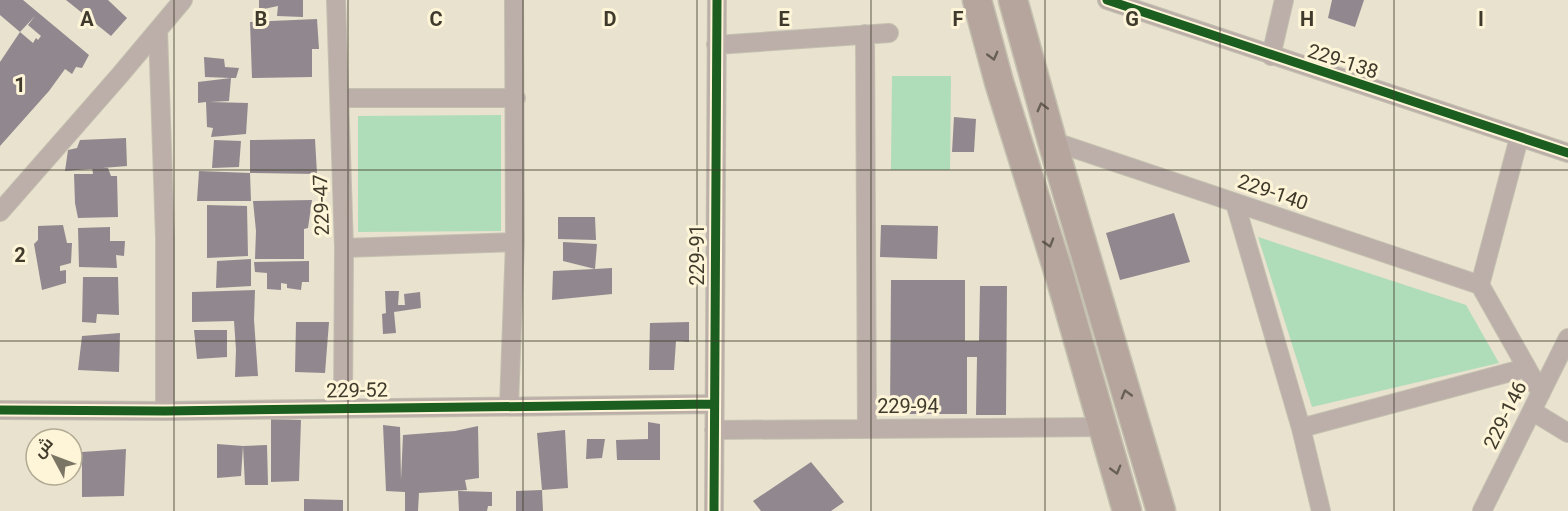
<svg xmlns="http://www.w3.org/2000/svg" width="1568" height="511" viewBox="0 0 1568 511" font-family="Roboto,Cairo,sans-serif">
<rect width="100%" height="100%" fill="#e8e2ce"/>
<path fill="#afdcb9" d="M892,76H951L950,170H891Z
M501,115V231L358,232V116Z
M1258,237L1466,305L1499,363L1312,407Z"/>
<path fill="#90888e" d="M0,0H23L89,55L82,68L76,67L72,74L65,69L49,91L0,146V62L20,32L33,43L36,38L38,40L41,36L28,25L35,16L20,32L0,15Z
M66,0H108L127,18L111,36Z
M259,0H303V17L277,16L278,6L259,10Z
M1332,0H1364L1355,27L1328,18Z
M317,19L319,49H312V77L252,78L250,22Z
M204,57L224,59L225,67L239,68L236,78H231L229,101L210,102L248,103L246,134L211,137L213,128L207,127L206,102L198,103V82L231,78L205,77Z
M954,117L976,119L974,152H952Z
M126,138L127,166L65,171L68,150L77,148L80,140Z
M315,139L317,174L250,173L251,201H197L199,171L250,173V140Z
M214,140L241,141L239,167L212,168Z
M92,167L108,168L111,176H117L118,217L78,218L75,203L74,174H93Z
M312,200L308,228L304,229V259H255L256,231L253,201Z
M207,205L247,206L248,256L207,258Z
M1174,213L1190,262L1120,280L1106,233Z
M558,217H595L596,240L558,239Z
M63,225L67,243H72L71,263L60,266V271L66,270V283L42,290L34,244L38,240V226Z
M881,225L938,226L937,259L880,257Z
M110,227V241H125L124,256L116,255L117,268L79,267L78,228Z
M563,242L597,244L595,269L612,268V294L552,300L553,271L595,269L563,261Z
M251,259V286L216,288L217,261Z
M309,261V282H302L301,290L287,288V284L281,283V290L267,289V273L255,272L254,262Z
M83,277H118L119,315L97,314L96,323L82,322Z
M891,280H965V341H979L980,286H1007L1006,415H976L977,357H967V414H890Z
M255,290L254,320L258,376L235,377L236,350L234,321L192,322V292Z
M385,291H399L398,305H405L404,294L420,292L421,308L394,312L396,333L383,334L382,314L386,313Z
M296,322H329L325,373L295,372Z
M689,322V342L676,341L674,370H649L650,323Z
M194,330H227V357L197,359Z
M120,333L119,372L78,370L82,336Z
M271,419L301,420L299,481L271,482Z
M648,422L660,424V460H617L616,440L648,439Z
M383,425L400,427L401,480L403,435L455,431L478,426L479,478L465,480L467,490L419,493L418,511H405V492L386,491Z
M565,430L568,488L542,490L543,511H516V491L542,490L537,433Z
M587,439H605L602,458L586,459Z
M217,444L243,446L267,445L268,485H245L243,446L241,476L217,478Z
M126,449L124,496L82,497V452Z
M811,462L844,502L831,511H761L753,501Z
M458,491L492,492V506H488L487,511H459Z
M304,499L343,500V511H304Z"/>
<g fill="none" stroke-linecap="round" stroke-linejoin="round">
<defs>
<path id="minor" d="M336,0L344,248L343,408
M1107,0L1568,153
M158,31L165,238V411
M865,34L867,429
M716,45L889,33
M1271,56L1284,0
M340,98H516
M1519,138L1480,285L1541,393
M1052,141L1480,285
M1235,203L1301,428L1321,511
M0,212L120,75L183,0
M344,248L515,242
M509,406L515,242L514,0
M0,410L165,411L714,404
M1532,411L1568,433
M1301,428L1526,368
M714,430L1103,427
M714,511L717,0
M1482,511L1568,338"/>
<path id="primary" d="M977,0L999,82L1060,277L1127,511
M1013,0L1052,141L1161,511"/>
</defs>
<use href="#minor" stroke="#c4c0b0" stroke-width="20"/>
<use href="#primary" stroke="#c4c0b0" stroke-width="31"/>
<use href="#minor" stroke="#bcaea9" stroke-width="18"/>
<use href="#primary" stroke="#b5a59d" stroke-width="28"/>
<defs>
<path id="cycleway" d="M1107,0L1568,153
M0,410L165,411L714,404
M714,511L717,0"/>
</defs>
<use href="#cycleway" stroke="#fef5d8" stroke-width="13"/>
<use href="#cycleway" stroke="#1b5e20" stroke-width="9"/>
</g>
<defs><path id="oneway-chevron" d="M-2-3.5L2.5 0L-2 3.5" fill="none" stroke-width="1.6" stroke-linecap="round" stroke-linejoin="round" transform="scale(1.5)"/></defs>
<g stroke="#685f54">
<use href="#oneway-chevron" transform="translate(993 56) rotate(75)"/>
<use href="#oneway-chevron" transform="translate(1042 107) rotate(-105)"/>
<use href="#oneway-chevron" transform="translate(1049 243) rotate(73)"/>
<use href="#oneway-chevron" transform="translate(1126 394) rotate(-106)"/>
<use href="#oneway-chevron" transform="translate(1116 470) rotate(74)"/>
</g>
<path fill="none" stroke="#3f3a2c" stroke-width="1.5" stroke-opacity="0.55" d="M174,0V511M348,0V511M523,0V511M697,0V511M871,0V511M1045,0V511M1220,0V511M1394,0V511M0,170H1568M0,341H1568"/>
<g text-anchor="middle" stroke-width="6" stroke-linejoin="round" paint-order="stroke">
<g font-size="20" fill="#3f3a2c" stroke="#fef5d8">
<text transform="translate(1343 61) rotate(18)" y="7">229-138</text>
<text transform="translate(1273 192) rotate(19)" y="7">229-140</text>
<text transform="translate(321 205) rotate(-92)" y="7">229-47</text>
<text transform="translate(697 255) rotate(-90)" y="7">229-91</text>
<text transform="translate(357 390) rotate(-1)" y="7">229-52</text>
<text x="908" y="413">229-94</text>
<text transform="translate(1505 415) rotate(-64)" y="7">229-146</text>
</g>
</g>
<g font-size="20" text-anchor="middle" font-weight="bold" fill="#3f3a2c" stroke="#fef5d8" stroke-width="6" stroke-linejoin="round" paint-order="stroke">
<text x="87" y="26">A</text>
<text x="261" y="26">B</text>
<text x="436" y="26">C</text>
<text x="610" y="26">D</text>
<text x="784" y="26">E</text>
<text x="958" y="26">F</text>
<text x="1132" y="26">G</text>
<text x="1307" y="26">H</text>
<text x="1481" y="26">I</text>
<text x="20" y="92">1</text>
<text x="20" y="262">2</text>
</g>
<g transform="translate(54 457) rotate(311)"><circle r="28" fill="#fef5d8" stroke="#b2aa93" stroke-width="1.5"/>
<path d="M0-4.5L10 22L0 15L-10 22Z" fill="#7a7565"/>
<text y="-9" font-size="16" font-weight="bold" text-anchor="middle" fill="#3f3a2c">ش</text>
</g>
</svg>
